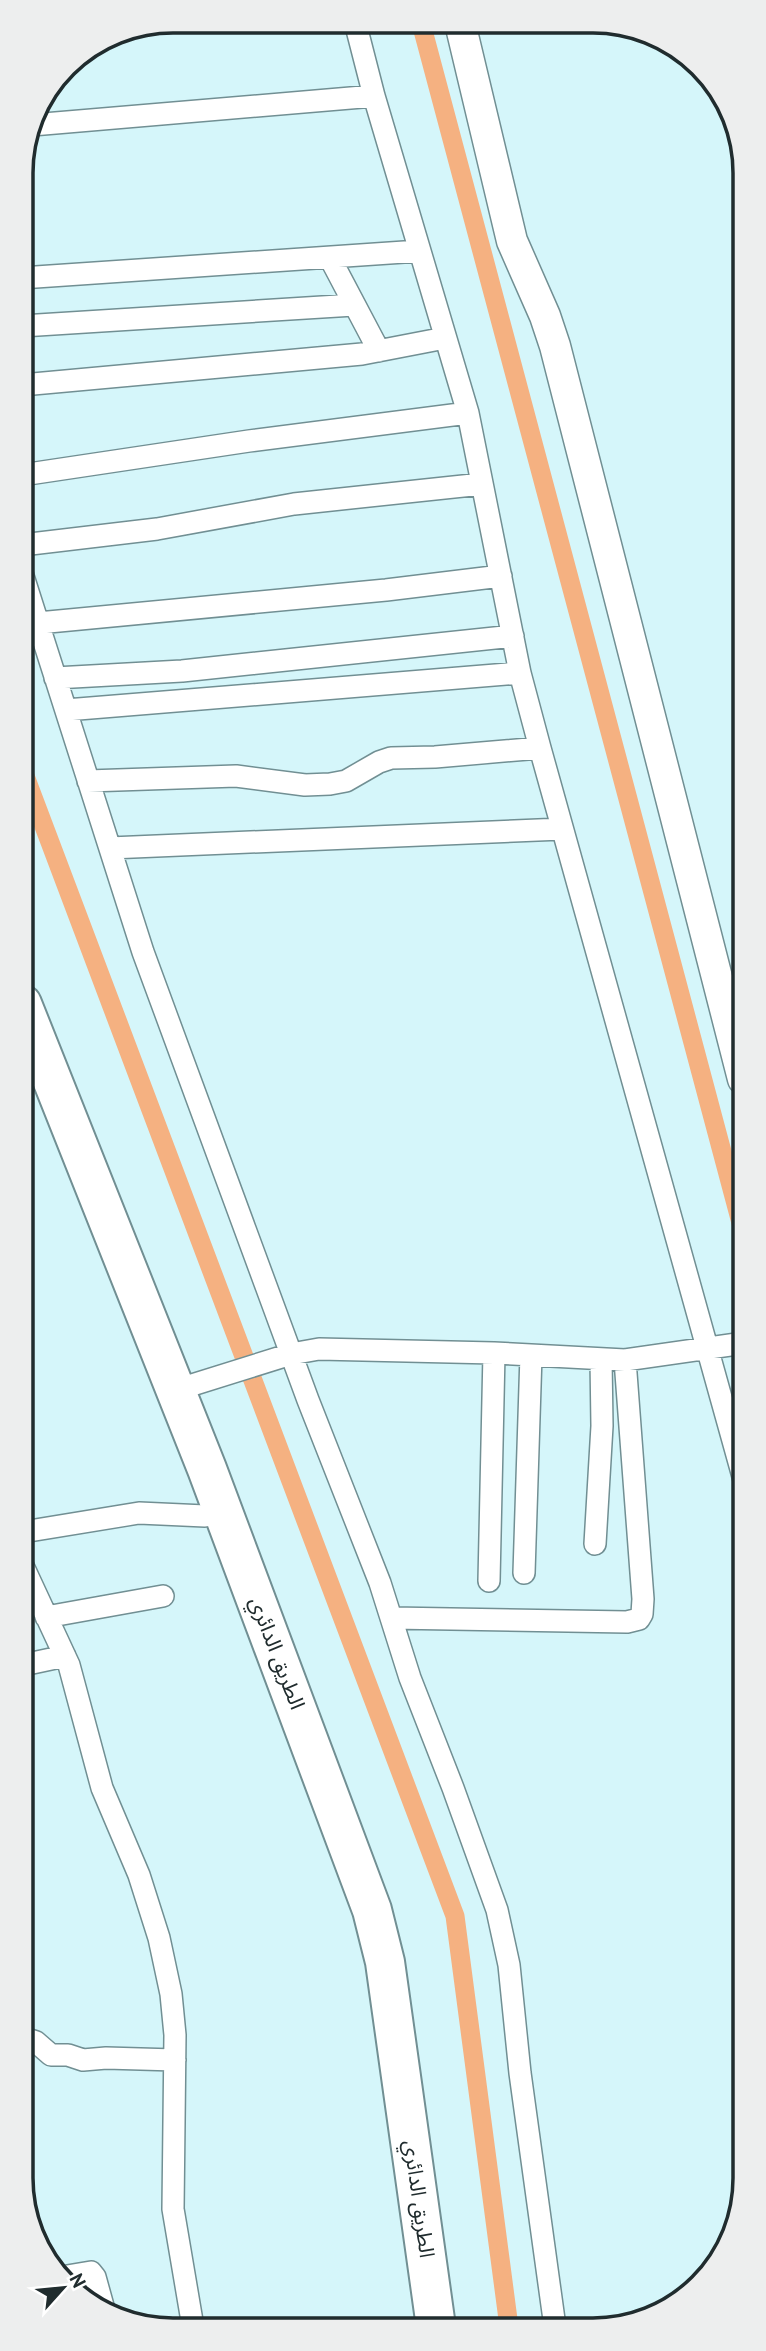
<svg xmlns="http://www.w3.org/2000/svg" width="766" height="2351" viewBox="0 0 766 2351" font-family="'PT Sans','Noto Sans Arabic',sans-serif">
<rect width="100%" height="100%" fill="#d5f6fa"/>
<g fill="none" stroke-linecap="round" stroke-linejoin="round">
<path stroke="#f5b181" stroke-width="19" d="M421,23L744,1234
M22,768L455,1916L509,2327"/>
<defs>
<path id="street" d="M355,22L374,96L468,413L520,673L540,748L744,1480
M32,125L374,96
M330,258L379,351
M21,278L419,251
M22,326L354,305
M22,385L362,354L445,338
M22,475L249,441L468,413
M22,545L157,529L294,504L482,484
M22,573L143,952L308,1400L380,1583L410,1678L453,1788L497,1910L509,1965L520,2073L555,2327
M38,623L386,590L501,576
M55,678L182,671L513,636
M66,710L520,673
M88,781L236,776L305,785L330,784L346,781L379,762L391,758L435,757L540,748
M110,848L562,829
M176,1390L291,1354L319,1349L494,1353L625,1360L744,1343
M23,1532L139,1513L205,1516
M595,1544L602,1426L601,1359
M23,1566L69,1665L102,1788L139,1875L159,1938L171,1994L175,2035L173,2209L193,2327
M524,1573L531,1355
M489,1581L494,1353
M46,1617L163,1596
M392,1618L627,1622L639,1619L642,1614L643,1599L625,1360
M23,1665L65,1656
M24,2038L36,2042L51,2055H68L83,2060L106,2058L175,2060
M61,2277L91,2272L95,2277L103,2306"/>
<path id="secondary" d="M460,23L512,241L545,316L555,346L743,1079"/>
<path id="highway" d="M22,1004L207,1469L372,1910L385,1962L436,2327"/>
</defs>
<use href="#street" stroke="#718f93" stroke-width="24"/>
<use href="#secondary" stroke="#718f93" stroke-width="33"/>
<use href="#highway" stroke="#718f93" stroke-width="42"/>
<use href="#street" stroke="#fff" stroke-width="21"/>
<use href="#secondary" stroke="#fff" stroke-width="30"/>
<use href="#highway" stroke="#fff" stroke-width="38"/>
</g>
<g text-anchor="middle" stroke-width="5" stroke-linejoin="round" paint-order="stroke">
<g font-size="21" fill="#202c2e" stroke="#fff">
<text transform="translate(277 1653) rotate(69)" y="7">الطريق الدائري</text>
<text transform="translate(419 2199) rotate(82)" y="7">الطريق الدائري</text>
</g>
</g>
<path d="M0 0H766V2351H0ZM173 33H593A140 140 0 0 1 733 173V2178A140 140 0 0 1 593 2318H173A140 140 0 0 1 33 2178V173A140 140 0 0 1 173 33Z" fill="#edeeee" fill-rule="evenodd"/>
<path fill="none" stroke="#202c2e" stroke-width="3.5" d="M173 33H593A140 140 0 0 1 733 173V2178A140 140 0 0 1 593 2318H173A140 140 0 0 1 33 2178V173A140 140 0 0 1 173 33Z"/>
<g transform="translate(63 2288) rotate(63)" stroke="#ffffff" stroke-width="5" paint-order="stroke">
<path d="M0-5L12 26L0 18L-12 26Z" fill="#202c2e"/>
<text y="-10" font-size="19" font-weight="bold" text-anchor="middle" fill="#202c2e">N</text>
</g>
</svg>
